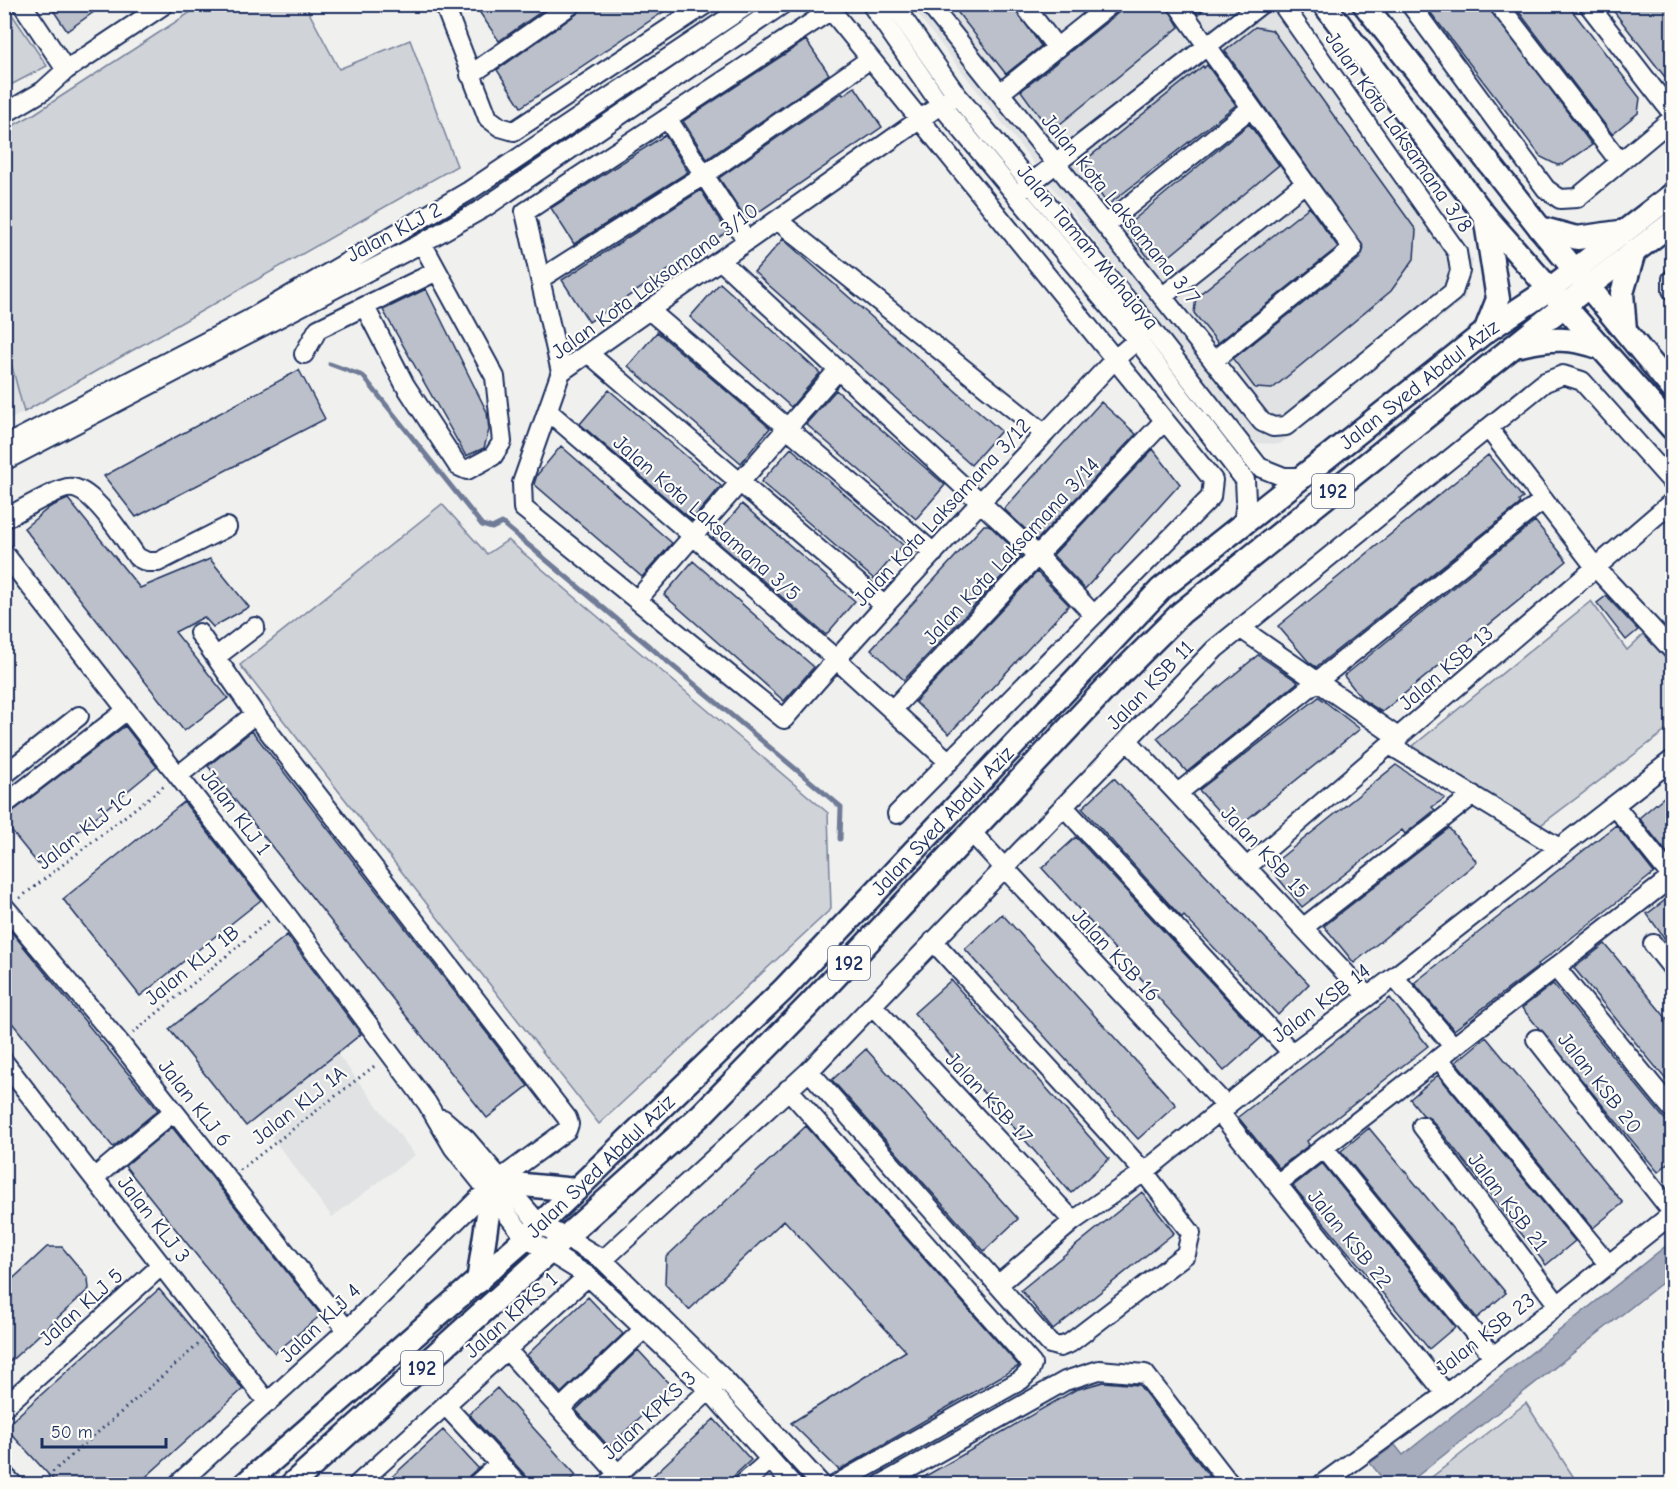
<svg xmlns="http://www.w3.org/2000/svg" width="1677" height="1489" viewBox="0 0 1677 1489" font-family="'Comic Neue',sans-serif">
<rect width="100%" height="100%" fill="#f0f0ee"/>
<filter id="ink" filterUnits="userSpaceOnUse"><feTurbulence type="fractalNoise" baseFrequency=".0167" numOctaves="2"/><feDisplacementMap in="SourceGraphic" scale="12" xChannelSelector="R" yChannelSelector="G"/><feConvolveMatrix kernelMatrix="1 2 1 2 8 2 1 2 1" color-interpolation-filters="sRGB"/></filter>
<g filter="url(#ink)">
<path fill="#e0e2e3" d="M910,5H1294L1473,260L1465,299L1280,444L1253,443Z
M4,340L24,412L5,423H4Z
M315,1025L415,1155L332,1217L233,1085Z"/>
<path fill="#d0d3d8" stroke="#76819b" stroke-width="1.5" d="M5,4L47,66L5,88L4,5Z
M203,4L305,5L339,69L410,40L457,166L24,412L5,340V130L34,114Z
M442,504L487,554L508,540L828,813L831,909L599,1124L240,665Z
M1591,601L1627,650L1649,629L1672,656V726L1538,827L1413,746Z
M1526,1403L1578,1484H1423Z"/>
<path fill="#a7adbd" stroke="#6f7b97" stroke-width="1.5" d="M1672,1241V1275L1407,1484H1387L1370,1463L1395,1445L1403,1455Z"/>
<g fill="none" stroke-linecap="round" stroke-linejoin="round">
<path stroke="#6f7b97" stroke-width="5" d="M330,364L363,376L482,525L492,528L502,523L841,807L840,839"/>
</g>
<path fill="#bbc0ca" stroke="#1b2f5e" stroke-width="1.5" d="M49,4H105L67,31Z
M474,4H552L499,41Z
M583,4H675L521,107L497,70L578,13Z
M951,4H1012L1041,46L1006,74Z
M1124,4H1166L1179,27L1060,124L1043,121L1021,91L1118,13Z
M1191,4H1211L1198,14Z
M1424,4H1487L1592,145L1564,164L1557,165L1541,157Z
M1513,4H1567L1640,98L1638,113L1612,134Z
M1608,4H1672V86Z
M1255,27L1272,30L1416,230L1414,259L1391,291L1272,389L1255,388L1233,359L1360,258L1364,248L1225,51Z
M806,40L829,74L707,159L683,121Z
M1207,65L1236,105L1108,205L1086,174L1088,158L1203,66L1204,68Z
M855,87L882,127L747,220L719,178L842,93L843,95Z
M1249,124L1279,165L1166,259L1148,257L1125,227Z
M665,135L688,172L574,244L551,208Z
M701,190L727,232L589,322L562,280Z
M1309,207L1338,247L1218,343L1194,313L1196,297Z
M783,239L1001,431L971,465L754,272Z
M720,283L820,373L791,407L690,317Z
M426,289L487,412L489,430L484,448L466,456L383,310Z
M657,332L770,428L741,463L628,366Z
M299,370L325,419L136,517L104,476Z
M609,390L721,486L692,520L580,424Z
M836,390L945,485L916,519L806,424Z
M1101,402L1136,434L1037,540L1004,509Z
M561,446L672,543L642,577L534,484L537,475Z
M791,448L903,545L874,579L761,482Z
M1153,449L1180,484L1085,589L1053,555Z
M1488,455L1523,498L1519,501L1520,504L1316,667L1308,661L1278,626Z
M68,499L140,588L210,559L249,607L213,627L204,617L175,632L228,698L184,731L24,528L50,507Z
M742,504L855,601L826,635L713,538Z
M1535,521L1567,561L1382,712L1363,700L1344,676Z
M984,525H989L1021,556L904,680L871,649Z
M693,561L814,667L784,701L664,595Z
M1037,572L1069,605L949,734L915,702Z
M1606,596L1638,630L1626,640L1597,603Z
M1258,655L1298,682L1187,772L1157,738Z
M1319,697L1360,729L1235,829L1199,790Z
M125,726L157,767L38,864L4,822V818Z
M252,731L528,1086L487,1118L208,766Z
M1396,765L1445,798L1432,807L1435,810L1405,834L1402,830L1302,907L1269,867Z
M1114,778L1309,984L1278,1015L1184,916L1182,918L1082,808Z
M1672,790V859L1639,818Z
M184,802L261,900L140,996L63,899Z
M1616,825L1654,873L1537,965L1539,966L1454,1030L1414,983Z
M1449,828L1477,862L1354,963L1324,926Z
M1076,837L1262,1037L1224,1071L1042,868Z
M1672,895V949L1647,914Z
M1002,914L1176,1105L1138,1139L965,949Z
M5,924L158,1110L113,1147L4,1013Z
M287,935L361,1034L246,1126L169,1029Z
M1605,944L1672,1025V1087L1574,968Z
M951,980L1109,1159L1071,1193L914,1013Z
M1553,984L1672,1128V1160L1658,1172L1522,1008Z
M1390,998L1428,1046L1307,1141L1309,1145L1279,1168L1238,1117Z
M1486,1037L1623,1203L1593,1228L1456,1062Z
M866,1049L1018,1219L984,1251L832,1080Z
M1438,1075L1575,1241L1546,1265L1431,1119L1423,1115L1410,1099Z
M806,1126L1019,1366L839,1470L791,1423L906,1351L784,1220L689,1310L665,1284L666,1257Z
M172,1127L321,1315L275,1353L125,1166Z
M1369,1128L1506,1293L1477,1318L1341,1151Z
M1322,1163L1455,1327L1429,1349L1293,1186Z
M1142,1192L1174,1233L1053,1330L1021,1290Z
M47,1247H62L88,1278L89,1289L4,1367V1287Z
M159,1289L243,1389L137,1485H58L5,1427Z
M588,1297L623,1334L561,1393L527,1355Z
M638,1350L672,1387L609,1447L576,1410Z
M1103,1382L1139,1385L1216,1485H910L1075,1390Z
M497,1388L576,1475L565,1485H529L526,1476L469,1414Z
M714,1419L751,1460L724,1485H643Z
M443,1430L478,1468L469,1476L466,1485H383Z"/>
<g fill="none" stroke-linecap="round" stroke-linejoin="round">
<defs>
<path id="minor" d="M22,4L66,70
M444,4L488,118L500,127L514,131L706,4
M826,4L1213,480L1211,497L897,814
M871,4L941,105L1137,340L1245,480L1246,500L1243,525
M893,4L956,94L1152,330L1259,467L1284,477H1304
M929,4L1262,422L1273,427L1286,426L1453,292L1460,271L1457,252L1282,4
M1023,4L1057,48
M1177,4L1353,249L1213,361
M1410,4L1546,189L1560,199L1577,198L1672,119
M1498,4L1619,161
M1588,4L1672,113
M470,75L572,4
M1000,93L1111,4
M956,94L561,372L522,483L523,508L784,719C890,596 1003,479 1114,360L1137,340
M4,114L43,91L66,70L165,4
M667,118L747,241
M1022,190L1261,4
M777,220L1045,434
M1105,225L1251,108
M720,260L1038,556L1093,614
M540,279L704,175L870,59
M1672,279V290
M1162,297L1305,183
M365,307L405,385L458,466L467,470L493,456L502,442L495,377L422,243
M649,310L934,553
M588,353L885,606
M304,354L318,329L437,271
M561,372L525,212L831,10
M548,411L836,659L949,762
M1488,428L1596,568L1672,650
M4,446L248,320L469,191L749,4
M4,461L422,243L484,208L783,4
M4,519C20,511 52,491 67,488C91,483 124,539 137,557L147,562H158L227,527
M4,553L283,910L427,1103L453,1147L526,1238L588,1276L709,1390L792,1484
M637,600L838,370
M1240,628L1399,738
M199,633L255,714L567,1118L569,1124L567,1130L500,1179
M217,656L255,627
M892,710L1163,422
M1128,741L1367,996
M1390,745L1559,848
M4,775L79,716
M179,775L255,714
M1178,793L1543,500
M4,805L127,710
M1614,805L1672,877
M1065,808L1292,1053
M972,833L1227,1107
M1248,866L1672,502
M4,906L120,1043L347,1330
M1304,927L1473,795
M1653,944L1672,968
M1556,968L1672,1109
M1394,977L1454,1047
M872,1005L1073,1221
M1536,1039L1672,1212
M1439,1059L1609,1265
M4,1062L268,1403
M809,1071L1050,1344L1060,1347L1070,1343L1186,1254L1191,1233L1144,1172L933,941
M788,1089L1032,1364L1029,1372L1021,1380L837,1484
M1220,1113L1446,1394
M443,1119L466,1139L540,1225L567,1238L603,1260L723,1378L821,1484
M1422,1126L1558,1305
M1324,1148L1493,1356
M94,1178L173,1112
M1277,1184L1672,877
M603,1260L809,1071L1215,649L1545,382L1563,375L1582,381L1672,482
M999,1284L1073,1221L1144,1172L1292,1053L1394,977L1672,760
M506,1349L618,1474
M446,1406L518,1484
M4,1407L162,1265
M560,1409L643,1330
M4,1475L13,1484
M178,1484L347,1330L488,1189
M358,1484L588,1276
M477,1484L499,1464
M607,1484L717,1383
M743,1484L770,1460
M882,1484L1065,1381L1099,1370L1145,1374L1230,1484
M1322,1484L1446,1394L1672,1214"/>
<g id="major">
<path d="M1324,4L1485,216L1672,428"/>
<path d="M1364,4L1540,228L1672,388"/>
<path d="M1540,228L1577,238L1620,232"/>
<path d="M1625,330L1622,293L1634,252"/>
<path d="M1485,332L1498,299L1485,216"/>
<path d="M1520,345C1550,338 1572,337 1601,348"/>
<path d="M503,1183L576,1190"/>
<path d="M478,1282L491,1194"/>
<path id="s1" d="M245,1484L526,1238L783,990L1161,589L1485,332L1551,288L1672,195"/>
<path d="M292,1484L702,1114L808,1006L1108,686L1181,613L1589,286L1672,223"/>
</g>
</defs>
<use href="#minor" stroke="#1b2f5e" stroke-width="22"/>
<use href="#major" stroke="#1b2f5e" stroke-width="27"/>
<path stroke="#1b2f5e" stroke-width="3" stroke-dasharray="1.5 4.5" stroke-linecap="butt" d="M20,898L164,786
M133,1033L271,919
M240,1170L377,1064
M39,1484L200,1343"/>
<use href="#minor" stroke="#fdfcf7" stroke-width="18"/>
<use href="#major" stroke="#fdfcf7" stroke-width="22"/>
</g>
</g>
<g text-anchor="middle" stroke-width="4.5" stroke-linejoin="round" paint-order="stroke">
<g fill="#fdfcf7" stroke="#5f6c8c" stroke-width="1.5">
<rect x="1312" y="474" width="42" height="34" rx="4.5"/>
<rect x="828" y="946" width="42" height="34" rx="4.5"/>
<rect x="401" y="1351" width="42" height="34" rx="4.5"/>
</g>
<g font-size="20" font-weight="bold" fill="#1b2f5e">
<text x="1333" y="498">192</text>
<text x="849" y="970">192</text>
<text x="422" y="1375">192</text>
</g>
<g font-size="21" fill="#1b2f5e" stroke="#fdfcf7">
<text transform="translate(1399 132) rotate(55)" y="7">Jalan Kota Laksamana 3/8</text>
<text transform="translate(1121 209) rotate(51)" y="7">Jalan Kota Laksamana 3/7</text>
<text transform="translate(394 232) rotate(-28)" y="7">Jalan KLJ 2</text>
<text transform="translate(1088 247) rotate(50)" y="7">Jalan Taman Mahajaya</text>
<text transform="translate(655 281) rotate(-36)" y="7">Jalan Kota Laksamana 3/10</text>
<text dy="7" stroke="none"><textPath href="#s1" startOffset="1611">Jalan Syed Abdul Aziz</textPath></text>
<text transform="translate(942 512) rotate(-47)" y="7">Jalan Kota Laksamana 3/12</text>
<text transform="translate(707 518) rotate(41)" y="7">Jalan Kota Laksamana 3/5</text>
<text transform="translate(1011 551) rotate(-47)" y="7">Jalan Kota Laksamana 3/14</text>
<text transform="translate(1446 668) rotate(-41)" y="7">Jalan KSB 13</text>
<text transform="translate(1150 685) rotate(-46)" y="7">Jalan KSB 11</text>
<text transform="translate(236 812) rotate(53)" y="7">Jalan KLJ 1</text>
<text dy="7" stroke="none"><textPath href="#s1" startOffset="963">Jalan Syed Abdul Aziz</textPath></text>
<text transform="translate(84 830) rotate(-38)" y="7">Jalan KLJ 1C</text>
<text transform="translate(1265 852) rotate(47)" y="7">Jalan KSB 15</text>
<text transform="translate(1116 955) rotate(47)" y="7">Jalan KSB 16</text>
<text transform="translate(192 965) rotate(-39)" y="7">Jalan KLJ 1B</text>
<text transform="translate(1321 1003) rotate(-37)" y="7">Jalan KSB 14</text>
<text transform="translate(1600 1083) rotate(52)" y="7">Jalan KSB 20</text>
<text transform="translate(989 1098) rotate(47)" y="7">Jalan KSB 17</text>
<text transform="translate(195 1103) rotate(52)" y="7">Jalan KLJ 6</text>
<text transform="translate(299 1105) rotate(-38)" y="7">Jalan KLJ 1A</text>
<text dy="7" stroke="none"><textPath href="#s1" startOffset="477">Jalan Syed Abdul Aziz</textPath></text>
<text transform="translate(1508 1202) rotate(53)" y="7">Jalan KSB 21</text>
<text transform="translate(154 1219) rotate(52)" y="7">Jalan KLJ 3</text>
<text transform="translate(1350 1239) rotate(51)" y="7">Jalan KSB 22</text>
<text transform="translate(81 1307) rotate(-42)" y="7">Jalan KLJ 5</text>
<text transform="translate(511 1315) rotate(-42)" y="7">Jalan KPKS 1</text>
<text transform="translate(320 1323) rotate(-44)" y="7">Jalan KLJ 4</text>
<text transform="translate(1485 1334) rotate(-38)" y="7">Jalan KSB 23</text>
<text transform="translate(649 1415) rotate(-43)" y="7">Jalan KPKS 3</text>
</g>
</g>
<rect width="1677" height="1489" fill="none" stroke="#fdfcf7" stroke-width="24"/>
<rect x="12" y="12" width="1653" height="1465" fill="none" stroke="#1b2f5e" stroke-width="2" filter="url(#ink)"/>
<path d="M42 1438v9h124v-9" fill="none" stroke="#1b2f5e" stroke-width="3"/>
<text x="51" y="1438" font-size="18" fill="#1b2f5e" stroke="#fdfcf7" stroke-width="4.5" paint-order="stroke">50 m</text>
</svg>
